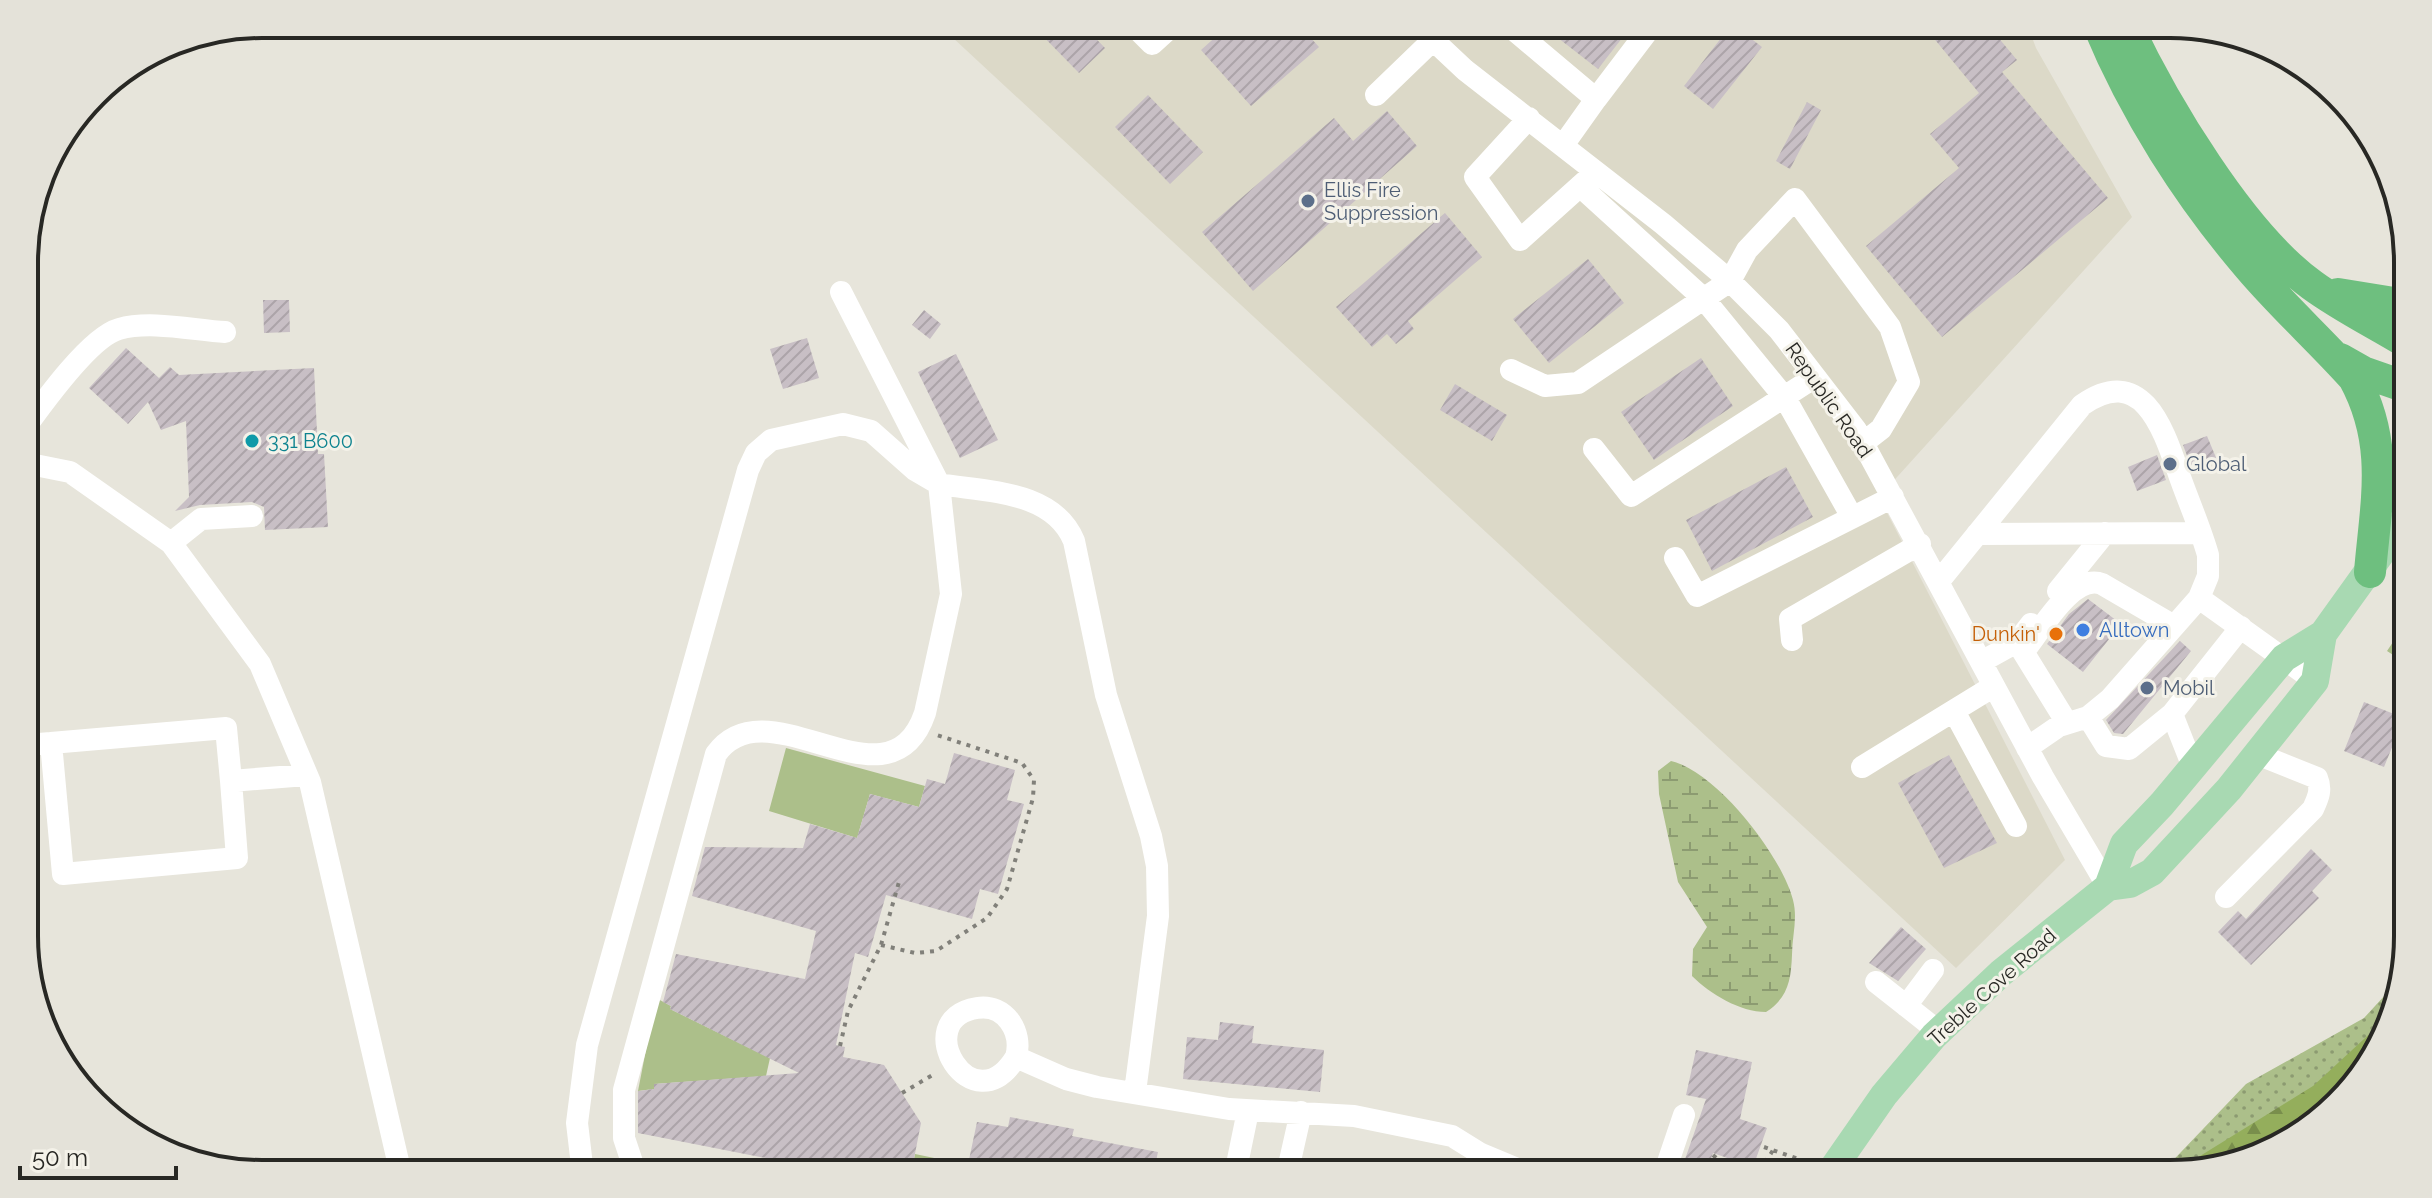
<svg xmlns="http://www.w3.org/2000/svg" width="2432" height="1198" viewBox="0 0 2432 1198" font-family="Raleway,sans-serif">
<defs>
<pattern id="grass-dots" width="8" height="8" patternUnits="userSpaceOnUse" patternTransform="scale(2)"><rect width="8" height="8" fill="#acbf8a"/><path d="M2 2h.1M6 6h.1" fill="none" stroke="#8c9b71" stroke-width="1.8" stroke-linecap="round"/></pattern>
<pattern id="forest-firs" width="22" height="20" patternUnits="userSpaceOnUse" patternTransform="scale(2)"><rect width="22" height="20" fill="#94ae5c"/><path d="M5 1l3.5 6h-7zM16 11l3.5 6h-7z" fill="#798e4c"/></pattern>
<pattern id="wetland-marsh" width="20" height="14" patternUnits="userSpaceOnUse" patternTransform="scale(2)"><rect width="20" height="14" fill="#acbf8a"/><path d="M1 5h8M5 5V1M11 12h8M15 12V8" fill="none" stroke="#8c9b71"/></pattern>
<pattern id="building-hatch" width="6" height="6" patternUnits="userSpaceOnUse" patternTransform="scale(2)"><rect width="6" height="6" fill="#c8bfc5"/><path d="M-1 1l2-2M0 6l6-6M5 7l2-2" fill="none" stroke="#aca4a9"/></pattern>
</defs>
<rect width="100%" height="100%" fill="#e7e5db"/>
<path fill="#dcd9c8" d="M938,24H2027L2036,48L2132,217L1879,497L2065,860L1956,968Z"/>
<path fill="url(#grass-dots)" d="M2407,621V664L2387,651Z
M2397,982L2384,1041L2302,1134L2185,1174H2160L2246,1084L2364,1018Z"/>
<path fill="url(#forest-firs)" d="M2389,1016L2384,1041L2302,1134L2185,1174H2171L2313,1086Z"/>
<path fill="url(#wetland-marsh)" d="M1671,761C1716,771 1782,856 1793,900C1798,919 1792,936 1792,955C1791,980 1788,998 1766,1012C1740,1012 1710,994 1692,976L1693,949L1707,927L1678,882L1659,794L1658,771Z"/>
<path fill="#acbf8a" d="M786,748L925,786L919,807L870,794L857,838L769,811Z
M656,998L671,1006L670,1009L770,1058L766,1076L654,1084V1089L638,1091Z
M915,1154L968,1165L966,1174H911Z"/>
<path fill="url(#building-hatch)" d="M1031,24H1082L1105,48L1079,73Z
M1230,24H1298L1319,47L1251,106L1201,50Z
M1540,24H1633L1598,69Z
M1732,24L1762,47L1713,109L1684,86Z
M1922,24H1987L2017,60L2002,72L2108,198L1942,337L1866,246L1959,168L1930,134L1979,93Z
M1148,95L1203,152L1170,184L1115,127Z
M1807,102L1821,110L1790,169L1776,161Z
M1387,111L1417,146L1253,291L1202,232L1334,118L1353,141Z
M1445,213L1482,257L1408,321L1414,329L1396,344L1387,334L1372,347L1336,307Z
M1588,259L1624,303L1549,363L1513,319Z
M263,300H289L290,332L264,333Z
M924,310L941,324L930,339L912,325Z
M807,338L819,378L783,389L770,349Z
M126,348L159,378L170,367L179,375L314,368L318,454H324L328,527L265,530L264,507L252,502L200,505L175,511L189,497L186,421L161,430L148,402L128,424L89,388Z
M956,354L998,440L960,458L918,372Z
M1701,358L1733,406L1654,460L1621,412Z
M1455,384L1507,415L1492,441L1440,410Z
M2207,436L2217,460L2192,469L2183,445Z
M2157,455L2166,480L2137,491L2128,467Z
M1786,467L1813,517L1712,571L1686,520Z
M2088,599L2121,624L2083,672L2047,644L2069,614Z
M2180,641L2191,651L2123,734L2114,733L2106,720Z
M2364,702L2404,718L2384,767L2344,751Z
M954,753L1015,770L1007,800L1024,804L998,894L980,889L972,919L886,895L868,957L855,953L836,1045L845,1047L843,1057L884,1065L921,1123L911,1174H768L771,1159L638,1133V1091L654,1089V1084L799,1073L670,1009L671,1006L663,1002L676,954L805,979L816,931L692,896L705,847L803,848L810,824L857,838L870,794L919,807L927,779L945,784Z
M1949,755L1997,843L1944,868L1898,783Z
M2311,849L2332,870L2312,891L2319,898L2251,965L2218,932L2238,911L2246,919Z
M1901,927L1926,949L1898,981L1869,963Z
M1220,1022L1254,1026L1252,1043L1324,1050L1320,1092L1183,1079L1187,1037L1218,1040Z
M1696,1050L1752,1062L1740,1119L1767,1128L1753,1167L1713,1153L1706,1173L1683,1165L1706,1099L1686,1095Z
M1010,1117L1074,1129L1072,1136L1158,1152L1153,1174H966L977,1122L1008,1127Z"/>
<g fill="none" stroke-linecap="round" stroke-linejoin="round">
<path stroke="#81807a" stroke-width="4" stroke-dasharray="4 6" stroke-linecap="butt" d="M881,945L915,953L936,951L987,918L1007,889L1033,798L1034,780L1022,763L937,735
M840,1046L848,1011L881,945L899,882
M902,1093L936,1073
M1764,1147L1810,1163
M1713,1155C1736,1176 1755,1182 1773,1150
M1727,1174L1733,1160"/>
<path stroke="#fff" stroke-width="22" d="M1132,24L1152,44L1174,24
M1416,24L1465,70L1663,224L1730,281L1779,330L1856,430L2043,777L2108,887
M1507,24L1596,99L1653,24
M1376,95L1433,40
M1529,118L1475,177L1520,240L1589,178
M1564,144L1596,99
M1580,186L1704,299L1785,398L1852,517
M841,292L939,484C986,492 1053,490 1074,541L1106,695L1151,836L1157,866L1158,916L1135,1092
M1511,370L1545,386L1578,383L1730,281L1747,250L1795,199L1890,327L1909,382L1881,429L1863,443
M25,428C43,403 90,337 119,329C150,320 193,330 225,332
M1594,449L1631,496L1815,377
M25,463L70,472L171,543L260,664L310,782L401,1174
M1977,534L2200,533
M171,543L201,519L252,516
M1675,558L1697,596L1893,497
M1940,580L2082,405C2145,361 2165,435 2181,480C2190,505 2201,530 2208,555V576L2199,598
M2058,591L2105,533
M1792,640L1790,619L1920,544
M2017,642L2067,723
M2025,650C2042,629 2073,573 2102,584L2174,626
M1981,662L2017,642L2031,624
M1954,711L2016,826
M2172,714L2193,767
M2088,717L2106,746L2129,749L2172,714L2241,627
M26,745L51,743
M2027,748L2059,726L2088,717L2110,699L2199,598L2315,681
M1862,767L1994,686
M231,781L226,728L51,743L63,874L237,858L231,781L306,775
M2226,897L2313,809C2318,798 2322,790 2317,778L2257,754
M1876,982L1938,1031
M1906,1006L1933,970
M1016,1057C973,1128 907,1019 977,1008C1005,1003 1023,1032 1016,1057L1066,1079L1097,1087L1229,1109L1354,1116L1452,1136L1481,1154L1529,1174
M583,1174L577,1123L587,1045L748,470L756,453L771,440L843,424L871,431L915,470L939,484L951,594L925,713C889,818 768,681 716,754L624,1090V1138L636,1174
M1235,1174L1248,1111
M1287,1174L1301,1112
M1664,1174L1684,1115"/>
<path stroke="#a8d9b2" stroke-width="28" d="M2108,887L2124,844L2162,804L2284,658L2323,634L2407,517
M1829,1174L1884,1095L1934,1036L2001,973L2108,887L2130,884L2152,872L2229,789L2315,681L2323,634"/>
<path stroke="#6ebf7f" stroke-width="32" d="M2098,24C2134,111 2188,196 2249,267C2282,306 2320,340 2354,378C2390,444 2376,501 2370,572
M2126,24C2164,104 2240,233 2312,285C2342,307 2375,323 2406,342
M2338,294L2406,305
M2340,359L2363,372L2406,387"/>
</g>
<g fill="#5c6f8a" stroke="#f4f2e9" stroke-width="3">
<circle cx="1308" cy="201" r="8"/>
<circle cx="2170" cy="464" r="8"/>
<circle cx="2147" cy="688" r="8"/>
</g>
<circle fill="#0f9aa8" stroke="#f4f2e9" stroke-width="3" cx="252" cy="441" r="8"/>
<circle fill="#3f7fe0" stroke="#f4f2e9" stroke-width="3" cx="2083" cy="630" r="8"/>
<circle fill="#e8710a" stroke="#f4f2e9" stroke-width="3" cx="2056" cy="634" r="8"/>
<g text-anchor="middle" stroke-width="6" stroke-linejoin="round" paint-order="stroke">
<g font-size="20" fill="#4e5e75" stroke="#f4f2e9" text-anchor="start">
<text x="1324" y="197">Ellis Fire<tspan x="1324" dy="23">Suppression</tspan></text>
<text x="2186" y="471">Global</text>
<text x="2163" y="695">Mobil</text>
</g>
<g font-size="20" fill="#282824" stroke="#f4f2e9">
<text transform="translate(1829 400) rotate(55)" y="7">Republic Road</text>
<text transform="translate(1992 987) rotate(-42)" y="7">Treble Cove Road</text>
</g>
<g font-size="20" fill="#0d838f" stroke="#f4f2e9" text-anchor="start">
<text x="268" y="448">331 B600</text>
</g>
<g font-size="20" fill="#366cbe" stroke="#f4f2e9" text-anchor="start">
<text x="2099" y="637">Alltown</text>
</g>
<g font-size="20" fill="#c56008" stroke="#f4f2e9" text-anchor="end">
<text x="2040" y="641">Dunkin'</text>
</g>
</g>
<path d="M0 0H2432V1198H0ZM262 38H2170A224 224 0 0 1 2394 262V936A224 224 0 0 1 2170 1160H262A224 224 0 0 1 38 936V262A224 224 0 0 1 262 38Z" fill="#e4e2d9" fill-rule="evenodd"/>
<path fill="none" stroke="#282824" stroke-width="4" d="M262 38H2170A224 224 0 0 1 2394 262V936A224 224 0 0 1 2170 1160H262A224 224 0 0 1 38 936V262A224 224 0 0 1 262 38Z"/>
<path d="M20 1166v12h156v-12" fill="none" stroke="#282824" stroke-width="4"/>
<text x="32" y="1166" font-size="24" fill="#282824" stroke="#f4f2e9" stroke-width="6" paint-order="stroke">50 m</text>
</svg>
